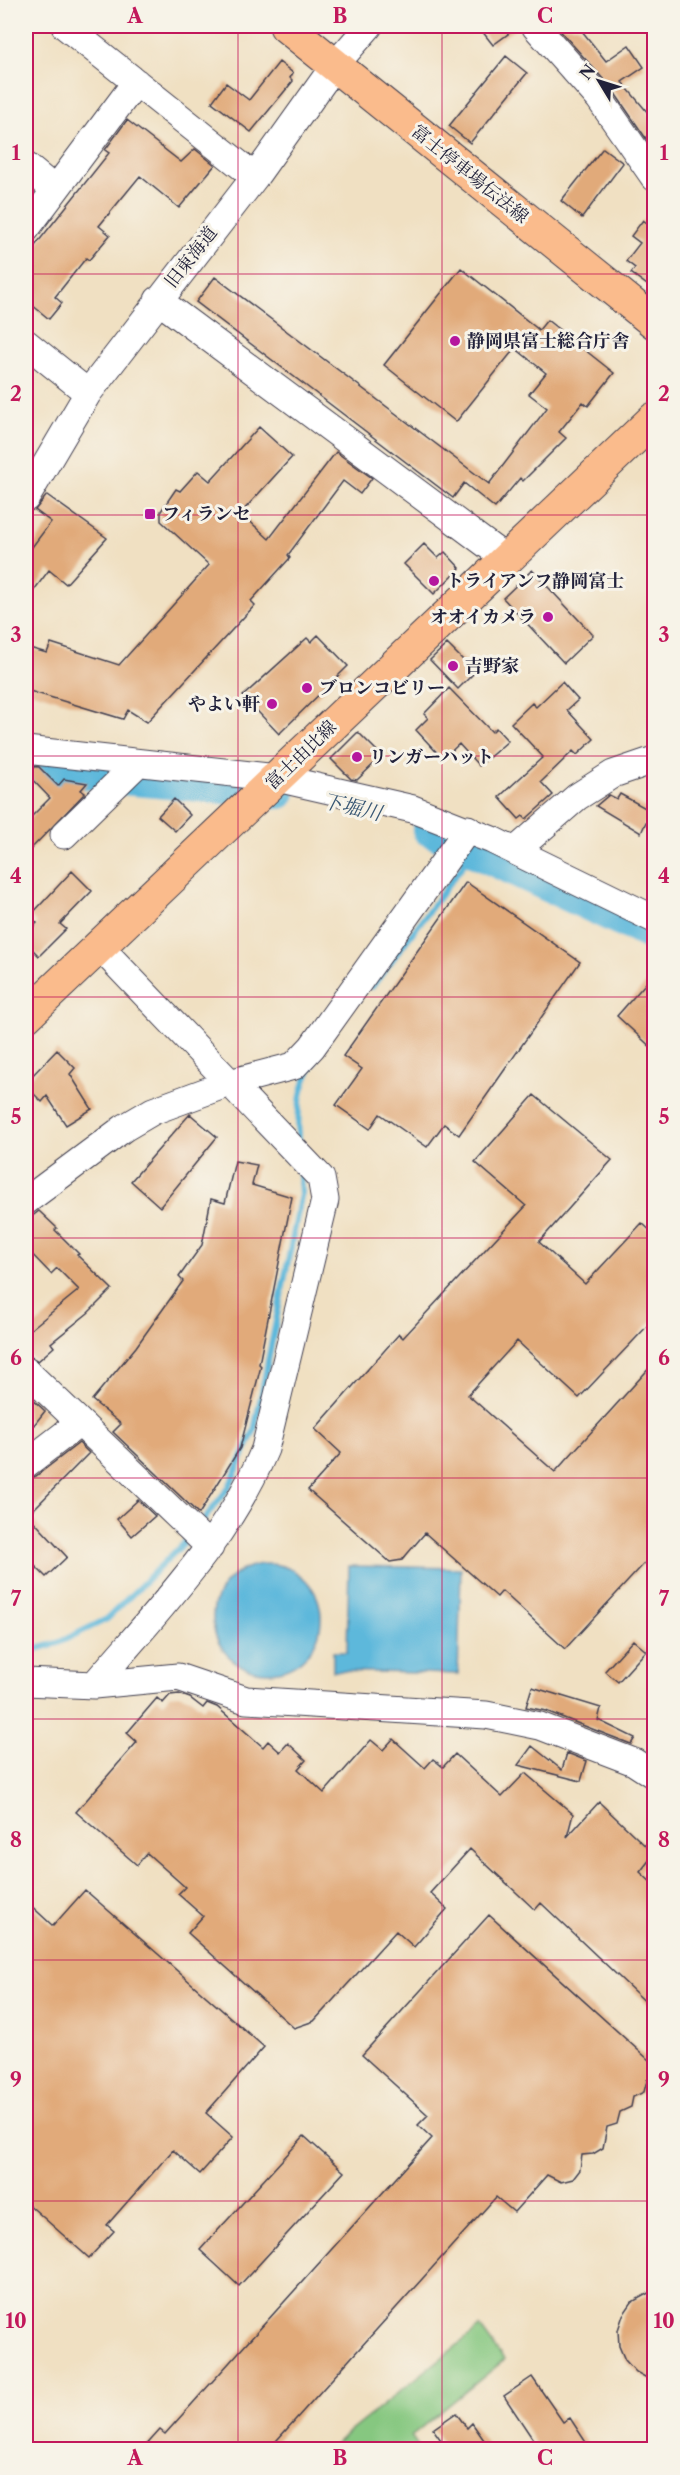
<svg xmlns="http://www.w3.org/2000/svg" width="680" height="2475" viewBox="0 0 680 2475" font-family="'Libre Caslon Text','Noto Serif JP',serif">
<rect width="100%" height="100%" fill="#f7f3e8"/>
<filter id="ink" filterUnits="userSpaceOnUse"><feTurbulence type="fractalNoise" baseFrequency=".0167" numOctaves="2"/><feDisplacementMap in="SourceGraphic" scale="12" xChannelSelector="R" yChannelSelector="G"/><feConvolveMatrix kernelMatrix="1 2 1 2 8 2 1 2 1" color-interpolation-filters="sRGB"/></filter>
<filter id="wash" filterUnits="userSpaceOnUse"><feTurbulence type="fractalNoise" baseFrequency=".008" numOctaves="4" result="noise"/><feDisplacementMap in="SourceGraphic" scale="24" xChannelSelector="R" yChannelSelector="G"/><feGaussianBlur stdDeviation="1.35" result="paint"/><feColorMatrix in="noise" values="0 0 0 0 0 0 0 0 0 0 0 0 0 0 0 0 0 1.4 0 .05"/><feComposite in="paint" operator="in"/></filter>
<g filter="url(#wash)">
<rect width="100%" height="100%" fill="#f0e0c2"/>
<path fill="#86c780" stroke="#54745e" stroke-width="1.5" d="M480,2327L504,2360L411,2436L420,2449H328Z"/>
<path fill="#5db8db" stroke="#406d8b" stroke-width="1.5" d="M213 1618a54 54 0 1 1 108 0a54 54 0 1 1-108 0Z
M349,1566L461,1568L458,1674L333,1671V1652H347Z"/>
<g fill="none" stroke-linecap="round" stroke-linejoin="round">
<path stroke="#5db8db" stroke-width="6" d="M372,987L475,849
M299,1141C297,1115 299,1084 315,1062
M199,1526L229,1487L254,1431L301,1196L300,1169
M26,1652L58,1643L107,1619L191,1536"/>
<path stroke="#5db8db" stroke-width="34" d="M26,763L123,778L279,792
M429,829L654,935"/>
</g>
<g id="blocks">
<path fill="#e1aa7a" d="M478,26H519L493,45Z
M556,26H578L606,61L629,45L644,67L622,82L654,120V150L612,89Z
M506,56L527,73L470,143L449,126Z
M279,62L293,73L290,78L293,81L251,132L212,102L226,83L249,100Z
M127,120L181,162L195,149L215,165L179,208L140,176L99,226L110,235L89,260L86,258L55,297L62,303L49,319L26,300V257L109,153L105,150Z
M603,148L623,163L582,218L561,201Z
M643,220L652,227L654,223V290L631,273L635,268L626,261L640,243L631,236Z
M461,268L539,330L547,320L614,373L588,406L583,402L559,432L566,438L523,481L520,478L495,508L464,483L453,498L196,302L215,277L489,484L547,408L529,394L546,373L515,348L456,422L384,365Z
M259,427L292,457L241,513L269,539L336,452L372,478L360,494L343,481L288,555L290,558L251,601L255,605L147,722L128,710L123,719L26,690V647L47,653L51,643L119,665L209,565L161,521V511L176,489L180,491L198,471L210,481Z
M47,495L107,538L66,584L49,570L26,601V555L51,522L35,510Z
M424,544L438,558L445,552L460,568L434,594L404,564Z
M532,570L593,635L564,663L503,598Z
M318,635L348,666L279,734L243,696L307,638L311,642Z
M447,644L475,672L458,689L430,660Z
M562,682L578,700L567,710L594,739L577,755L573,751L541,782L553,795L526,819L523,816L519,819L499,797L543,757L511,723L532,703L536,707Z
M449,688L492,732L496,728L508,741L479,766L459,744L443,759L416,730L428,718L424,714Z
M358,732L382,756L357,780L351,779L331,759Z
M26,766L39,767L58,786L64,779L87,783L81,790L85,793L26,854V822L50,798L26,773Z
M620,794L651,811L641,833L596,806L609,795L617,799Z
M174,799L190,815L175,831L158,816Z
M72,871L92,891L60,924L66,929L39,956L26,943V934L37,923L30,916Z
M466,882L580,962L459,1135L444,1124L427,1147L380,1114L370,1129L336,1105L362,1069L343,1056Z
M654,974V1050L617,1016Z
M57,1050L75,1068L70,1074L92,1109L66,1125L47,1096L42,1102L26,1086V1082Z
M534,1095L612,1160L539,1242L585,1284L642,1223L654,1234V1319L579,1398L517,1341L468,1395L555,1472L654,1363V1528L646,1537L654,1545V1553L565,1649L502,1591L497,1597L425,1533L402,1560L390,1562L308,1490L341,1453L315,1429L399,1334L403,1338L526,1206L475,1162Z
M190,1114L217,1137L160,1207L131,1181Z
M235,1161L257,1165L252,1185L292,1197L259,1364L261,1366L240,1448L199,1514L113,1432L121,1424L92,1400L136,1347L183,1281L179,1277L202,1245L211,1199L225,1203Z
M39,1211L57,1228L55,1230L79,1254L77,1255L112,1289L88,1313L51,1343L54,1347L38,1361L26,1354V1333L79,1290L57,1268L51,1274L26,1248V1221Z
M29,1396L45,1411L34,1425L26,1418V1399Z
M79,1443L89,1453L28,1515L67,1557L46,1577L26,1557V1480L36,1476Z
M138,1500L155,1516L132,1536L117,1519Z
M633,1640L646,1651L618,1682L605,1671Z
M532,1687L601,1708L598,1720L635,1738L631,1744L546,1711L526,1707Z
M179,1694L190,1698L203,1708L207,1703L217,1707L263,1747L268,1741L280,1752L288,1743L306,1760L298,1769L324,1793L371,1740L383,1750L393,1739L425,1768L433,1759L443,1767L455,1754L502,1797L525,1773L573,1814L567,1837L599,1802L654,1854L640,1872L654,1885V2010L541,1903L535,1910L470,1849L430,1893L447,1909L414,1947L396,1931L314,2021L294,2028L188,1933L203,1916L178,1894L185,1887L147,1853L137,1865L76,1812L137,1742L127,1733L157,1698L163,1703L170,1695Z
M532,1746L562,1770L567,1753L587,1761L581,1781L518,1765Z
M85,1890L264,2047L206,2113L233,2137L200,2174L173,2150L107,2225L114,2231L89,2258L26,2202V1901L53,1926Z
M489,1915L649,2060H654V2079L647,2080L644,2092L633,2097L631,2107L620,2112L617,2124L607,2127L603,2148L593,2154L582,2155L580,2170L573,2179L561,2182L547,2175L514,2212L496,2197L268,2450H142L160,2430L165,2434L432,2138L418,2125L428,2115L362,2055Z
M304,2136L344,2172L239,2286L200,2250Z
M654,2290V2382L636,2372L625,2360L619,2346L618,2330L623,2315L632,2302Z
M532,2377L563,2422L570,2418L591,2450H540L504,2396Z
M456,2413L467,2428L472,2423L491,2450H448L433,2429Z"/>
</g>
</g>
<g filter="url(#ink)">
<use href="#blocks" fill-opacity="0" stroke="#413e4f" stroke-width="1.5"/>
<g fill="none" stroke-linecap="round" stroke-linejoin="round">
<defs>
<path id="minor" d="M65,26L255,177
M535,26L599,98L654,177
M26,166L54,189
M26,229L136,82
M158,300L505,558
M26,343L88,393
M26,498L88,393L255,177L335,65L369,26
M26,750L277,778L413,809L492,840L654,919
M64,835L137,764
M515,851L577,797L613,774L654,760
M26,1201L124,1128L153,1111L229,1083L294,1066L312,1047L468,829
M26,1371L210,1547
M26,1464L78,1424
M26,1682L94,1685L178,1677L246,1700L486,1715L540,1726L634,1762L654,1775
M94,1685C157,1611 227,1540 265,1449L325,1200L321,1178L99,946"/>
<path id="major" d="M286,26L654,322
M26,1016L654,419"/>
</defs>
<use href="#minor" stroke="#413e4f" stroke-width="29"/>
<use href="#major" stroke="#413e4f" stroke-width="35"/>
<use href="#minor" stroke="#fff" stroke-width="27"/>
<use href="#major" stroke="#fabb8c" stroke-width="33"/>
</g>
</g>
<path fill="none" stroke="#c2185b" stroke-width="1.5" stroke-opacity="0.55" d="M238,26V2450M442,26V2450M26,274H654M26,515H654M26,756H654M26,997H654M26,1238H654M26,1478H654M26,1719H654M26,1960H654M26,2201H654"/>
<g fill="#b5179e" stroke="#f7f3e8" stroke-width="2">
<circle cx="455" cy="341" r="6"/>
<rect x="144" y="508" width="12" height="12" rx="3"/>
<circle cx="434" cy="581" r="6"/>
<circle cx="548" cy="617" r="6"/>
<circle cx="453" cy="666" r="6"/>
<circle cx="307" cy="688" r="6"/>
<circle cx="272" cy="704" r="6"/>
<circle cx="357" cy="757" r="6"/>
</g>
<g text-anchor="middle" stroke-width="6" stroke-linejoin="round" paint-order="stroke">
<g font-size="18" fill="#22223b" stroke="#f7f3e8">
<text transform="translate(470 174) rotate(39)" y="6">富士停車場伝法線</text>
<text transform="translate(191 257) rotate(-52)" y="6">旧東海道</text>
<text transform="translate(301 755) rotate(-44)" y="6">富士由比線</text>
</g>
<g font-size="18" font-weight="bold" fill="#22223b" stroke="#f7f3e8" text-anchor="start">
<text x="467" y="347">静岡県富士総合庁舎</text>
<text x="162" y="520">フィランセ</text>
<text x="446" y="587">トライアンフ静岡富士</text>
<text x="536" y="623" text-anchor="end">オオイカメラ</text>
<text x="465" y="672">吉野家</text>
<text x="319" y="694">ブロンコビリー</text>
<text x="260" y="710" text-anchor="end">やよい軒</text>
<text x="369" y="763">リンガーハット</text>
</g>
<g font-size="20" font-style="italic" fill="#375673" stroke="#f7f3e8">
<text transform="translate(352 807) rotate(13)" y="7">下堀川</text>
</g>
</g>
<rect width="680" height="2475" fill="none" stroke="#f7f3e8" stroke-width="66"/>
<g transform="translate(599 81) rotate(308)" stroke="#f7f3e8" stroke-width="4.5" paint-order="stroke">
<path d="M0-4.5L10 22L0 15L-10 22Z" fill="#22223b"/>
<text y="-9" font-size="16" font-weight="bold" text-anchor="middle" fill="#22223b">N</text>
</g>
<rect x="33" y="33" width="614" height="2409" fill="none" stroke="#c2185b" stroke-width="2"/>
<g font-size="20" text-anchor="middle" font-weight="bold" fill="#c2185b">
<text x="135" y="23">A</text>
<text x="340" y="23">B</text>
<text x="545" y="23">C</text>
<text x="16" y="160">1</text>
<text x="664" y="160">1</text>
<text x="16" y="401">2</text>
<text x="664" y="401">2</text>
<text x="16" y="642">3</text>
<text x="664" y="642">3</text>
<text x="16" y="883">4</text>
<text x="664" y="883">4</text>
<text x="16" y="1124">5</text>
<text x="664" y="1124">5</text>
<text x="16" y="1365">6</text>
<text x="664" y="1365">6</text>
<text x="16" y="1606">7</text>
<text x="664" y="1606">7</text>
<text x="16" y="1847">8</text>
<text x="664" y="1847">8</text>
<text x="16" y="2087">9</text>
<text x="664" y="2087">9</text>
<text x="16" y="2328">10</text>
<text x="664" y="2328">10</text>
<text x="135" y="2465">A</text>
<text x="340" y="2465">B</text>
<text x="545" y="2465">C</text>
</g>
</svg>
